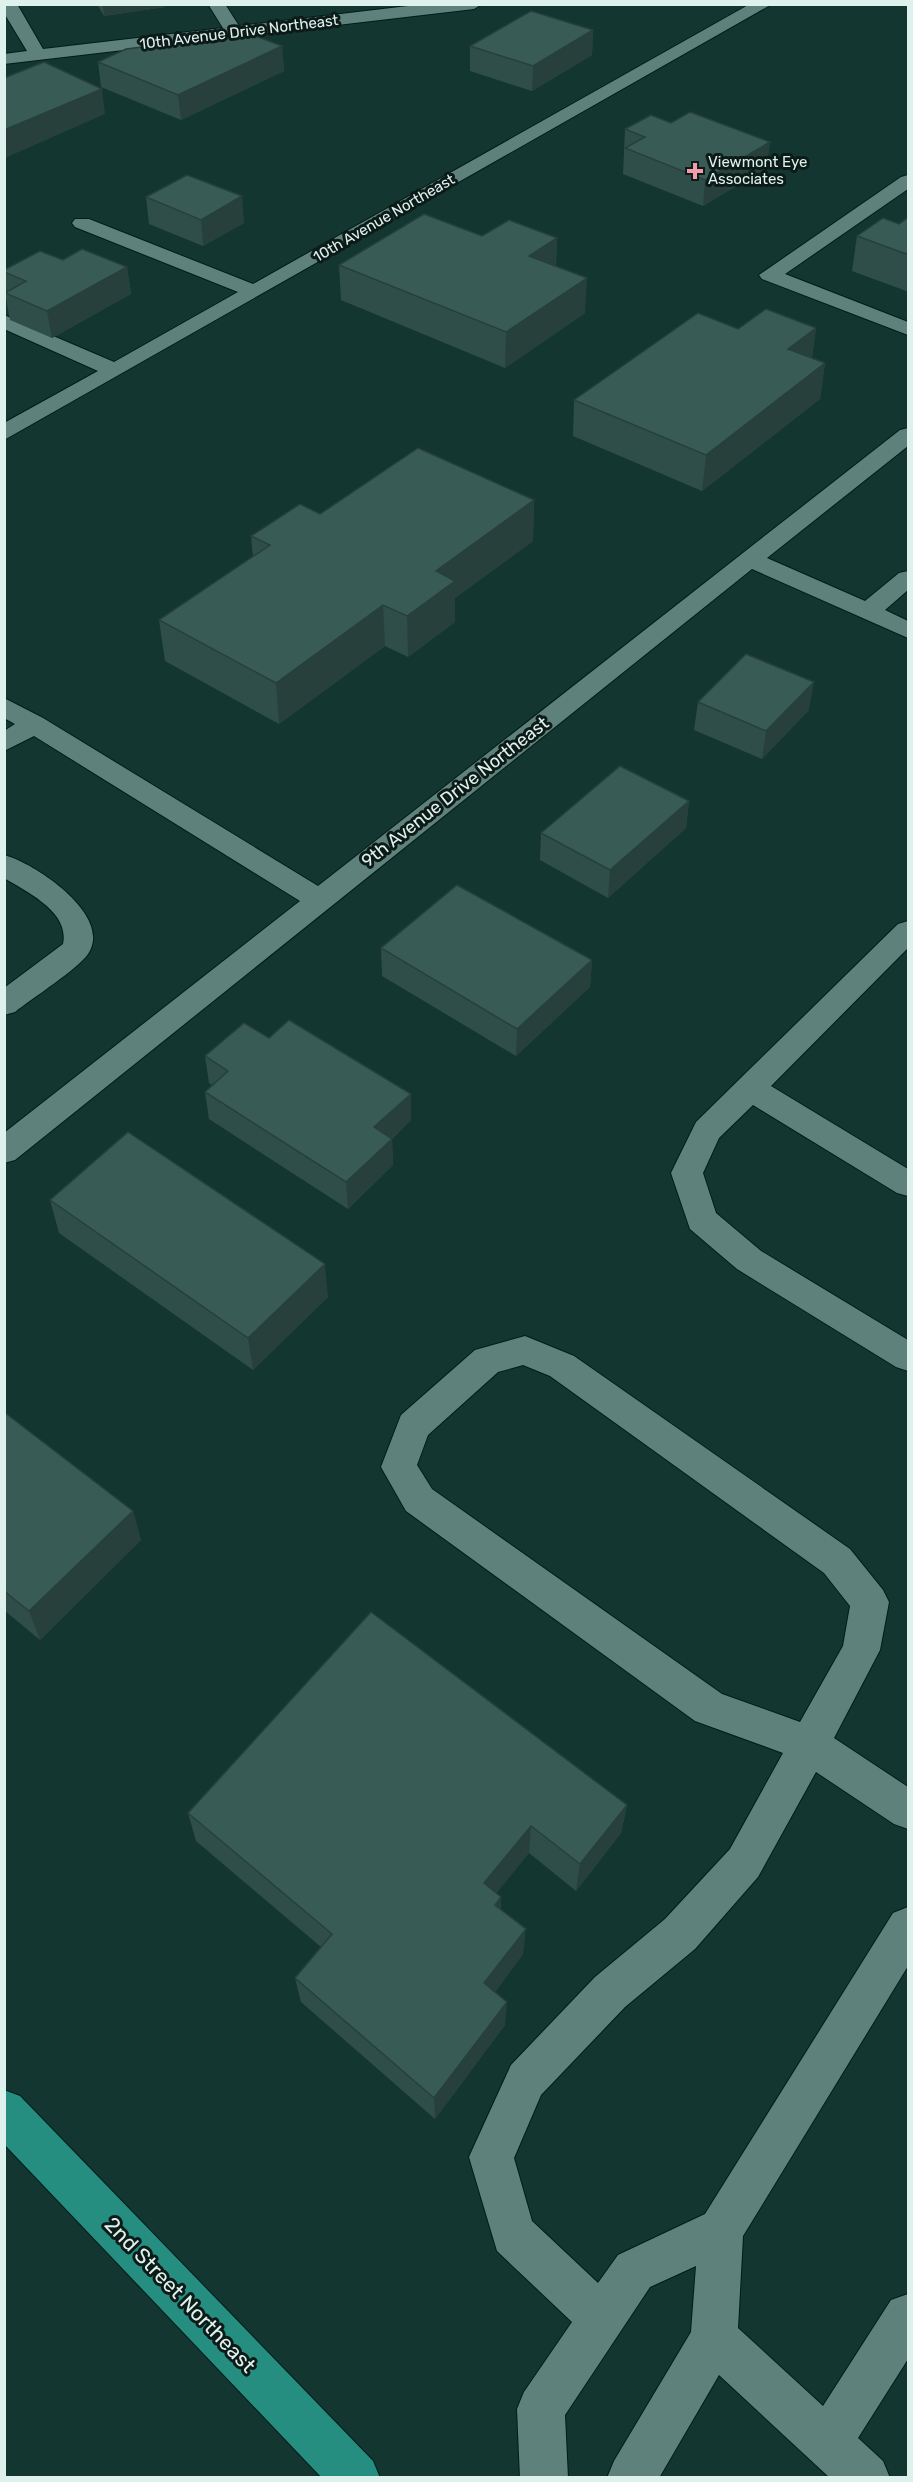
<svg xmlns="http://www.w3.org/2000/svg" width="913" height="2482" viewBox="0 0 913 2482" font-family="Rubik,sans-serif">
<rect width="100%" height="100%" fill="#133631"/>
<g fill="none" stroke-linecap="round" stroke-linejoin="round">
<defs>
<path id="minor" d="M4,4H17L43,49L223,28L208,4H225L239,26L425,4H482L474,9L4,64V54L27,51L4,13Z
M750,4H772L4,440V423L98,371L4,329V315L114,362L238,292L75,227L72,223L75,219H89L253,284Z
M908,175V189L785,274L908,322V335L762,279L759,275L901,177Z
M908,428V446L767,558L865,601L899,573L908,571V590L885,610L908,621V638L752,569L15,1160L4,1163V1133L300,901L34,736L4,751V731L15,724L4,718V698L43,718L318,886L900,430Z
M4,855C35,863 114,916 88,954C78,969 31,999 15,1012L4,1015V988L63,944C70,912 27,892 4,878Z
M908,921V948L771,1086L908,1169V1196L897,1193L753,1105L719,1138L703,1173L716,1213L761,1251L908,1340V1371L896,1367L737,1269L690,1229L671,1173L696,1122L898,924Z
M525,1336L574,1356L850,1549L883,1590L889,1602L880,1650L834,1738L908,1787V1829L894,1824L816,1772L758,1877L695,1949L625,2007L541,2095L514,2158L532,2221L598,2283L618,2255L705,2214L893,1913L908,1907V1966L743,2236L738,2328L823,2406L891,2300L908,2294V2359L858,2438L883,2461L890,2478H830L719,2375L659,2478H607L614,2461L691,2332L696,2266L650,2287L565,2415L568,2478H520L517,2409L524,2392L572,2322L497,2251L469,2157L511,2065L595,1977L665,1919L730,1849L783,1753L695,1721L406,1511L381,1467L401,1415L475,1350ZM523,1365L550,1376L824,1573L850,1606L843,1646L800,1722L722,1694L432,1489L417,1465L428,1435L498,1372Z"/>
<path id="major" d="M4,2090L20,2096L373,2461L380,2478H322L4,2144Z"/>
</defs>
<use href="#minor" stroke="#031c19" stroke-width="2"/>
<use href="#major" stroke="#031c19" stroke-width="2"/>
<use href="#minor" fill="#5e827b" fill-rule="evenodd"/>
<use href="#major" fill="#268d81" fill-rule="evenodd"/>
</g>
<path fill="#304e49" d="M97,4H164L165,7L104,16Z
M593,30L592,55L532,91L470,71V46Z
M282,46L284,71L181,120L101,87L98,62Z
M671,123L770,142L766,168L703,206L623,174L625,129Z
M146,197L244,223L203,246L149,224Z
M909,217V292L852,271L857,236L899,224Z
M482,236L557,238L556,266L585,313L505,368L341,300L339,265Z
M63,260L127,267L131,294L52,338L10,320L5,293L7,292L4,280V270Z
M816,328L812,358L825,363L820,399L702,491L573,436L574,400L738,329Z
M534,500L533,541L455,598V622L408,657L385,646L279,724L165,661L159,620L253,557L251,536L320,514Z
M698,702L809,710L762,759L694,730Z
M689,801L686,828L608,898L540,860L541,833Z
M381,948L592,960L590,987L516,1056L382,976Z
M269,1038L411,1094V1120L392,1139L393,1165L348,1209L209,1119L205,1092L212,1085L209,1083L205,1056Z
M50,1200L328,1297L253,1370L59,1233Z
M4,1412L133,1511L141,1540L40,1640L4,1610Z
M627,1805L621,1833L576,1891L529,1853L496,1893L501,1897V1909L523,1954L495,1992L505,2025L435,2119L301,2002L295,1978L321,1947L196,1841L188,1813Z"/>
<path fill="#27403c" d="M103,4H164L165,7L104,16Z
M593,30L592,55L532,91L533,66Z
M282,46L284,71L181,120L178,95Z
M102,89L105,114L5,158L4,130Z
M770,142L766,168L703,206L705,180Z
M242,196L244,223L203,246L201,220Z
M557,238L555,272L529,256Z
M127,267L131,294L52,338L47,311Z
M587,278L585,313L505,368L506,332Z
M816,328L811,363L788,349Z
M825,363L820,399L702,491L706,455Z
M534,500L533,541L455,598V622L408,657L407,616L436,571Z
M383,605L385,646L279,724L276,683Z
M814,682L809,710L762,759L766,731Z
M689,801L686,828L608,898L610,870Z
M592,960L590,987L516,1056L517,1029Z
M411,1094V1120L375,1154L374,1127Z
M392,1139L393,1165L348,1209L346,1182Z
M325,1264L328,1297L253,1370L248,1338Z
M133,1511L141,1540L40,1640L29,1611Z
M627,1805L621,1833L576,1891L580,1864Z
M531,1826L529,1853L483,1910L484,1883Z
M501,1897L500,1923L495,1905Z
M526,1929L523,1954L484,2007V1983Z
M507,2002L505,2025L435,2119L434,2098Z"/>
<path fill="#385b55" stroke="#27403c" stroke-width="1.5" d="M531,11L593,30L533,66L470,46Z
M250,34L282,46L178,95L98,62L126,49Z
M44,62L102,89L4,130V78Z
M690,112L770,142L705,180L625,148L645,137L625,129L651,115L671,123Z
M187,175L242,196L201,220L146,197Z
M424,214L482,236L509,220L557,238L529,256L587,278L506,332L339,265Z
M909,217V255L857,236L883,218L899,224Z
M82,249L127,267L47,311L5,293L26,281L4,272V270L40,251L63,260Z
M766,309L816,328L788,349L825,363L706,455L574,400L698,313L738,329Z
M418,448L534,500L436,571L455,581L407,616L383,605L276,683L159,620L270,545L251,536L300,504L320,514Z
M746,654L814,682L766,731L698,702Z
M620,766L689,801L610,870L541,833Z
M457,885L592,960L517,1029L381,948Z
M289,1020L411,1094L374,1127L392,1139L346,1182L205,1092L228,1071L205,1056L244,1023L269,1038Z
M128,1132L325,1264L248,1338L50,1200Z
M4,1412L133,1511L29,1611L4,1591Z
M371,1612L627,1805L580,1864L531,1826L484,1883L501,1897L495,1905L526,1929L484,1983L507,2002L434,2098L295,1978L332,1934L188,1813Z"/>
<path fill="#f39aab" stroke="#0c1b18" stroke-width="2" d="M692 162h6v6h6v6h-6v6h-6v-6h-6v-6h6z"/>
<g text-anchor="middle" stroke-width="6" stroke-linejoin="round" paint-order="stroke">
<g font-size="15" fill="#def1ed" stroke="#0c1b18">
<text transform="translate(239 32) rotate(-7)" y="5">10th Avenue Drive Northeast</text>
<text transform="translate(384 218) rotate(-30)" y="5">10th Avenue Northeast</text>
</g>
<g font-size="15" fill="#def1ed" stroke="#0c1b18" text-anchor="start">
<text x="708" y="167">Viewmont Eye<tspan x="708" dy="17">Associates</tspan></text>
</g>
<g font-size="18" fill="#def1ed" stroke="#0c1b18">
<text transform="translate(455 792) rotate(-38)" y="6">9th Avenue Drive Northeast</text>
</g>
<g font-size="21" fill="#def1ed" stroke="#0c1b18">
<text transform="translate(180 2295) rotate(46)" y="7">2nd Street Northeast</text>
</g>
</g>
<rect width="913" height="2482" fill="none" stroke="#def1ed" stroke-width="12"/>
</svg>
